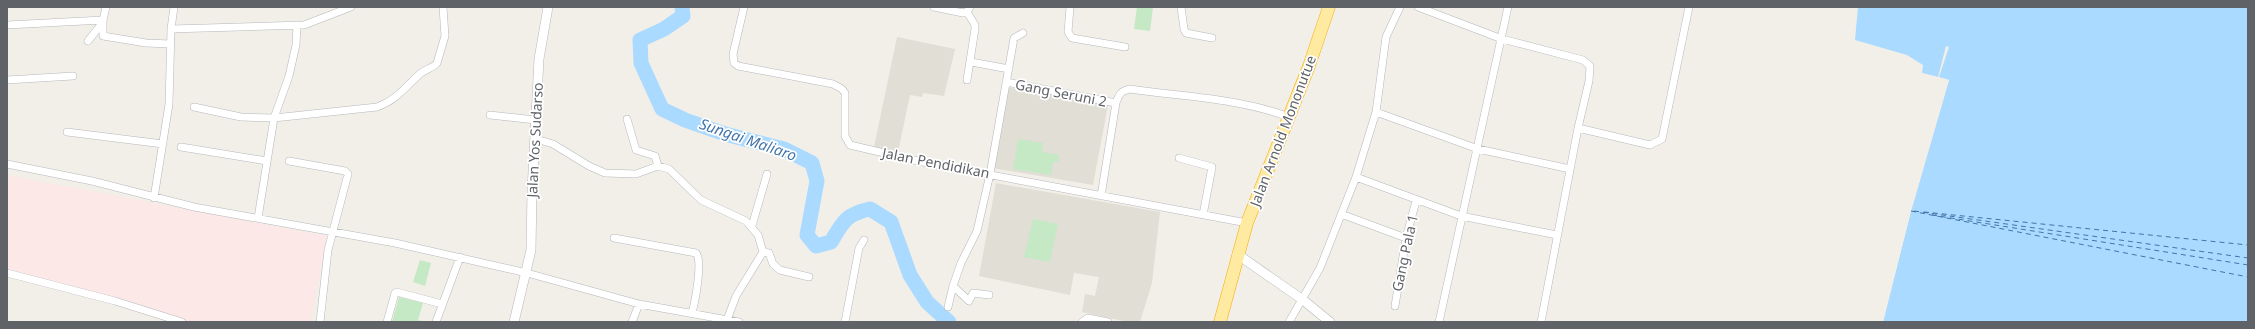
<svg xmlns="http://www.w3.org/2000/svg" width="2255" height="329" viewBox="0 0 2255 329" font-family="'Noto Sans',sans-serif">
<rect width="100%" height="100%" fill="#f1efe8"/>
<path fill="#e1ded6" d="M897,37L955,49L944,96L923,93L922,97L910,95L898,152L874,147Z
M1007,87L1108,105L1093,185L992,168Z
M996,183L1160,212L1152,283L1140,322H1128L1082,312L1085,294L1095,296L1099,277L1074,273L1070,295L979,276Z"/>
<path fill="#fce8e6" d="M7,175L327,236L311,322H188L7,269Z"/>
<path fill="#c5e8c5" d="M1137,7H1153L1150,31L1134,29Z
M1018,139L1043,143L1042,152L1059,155L1058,162H1053L1051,175L1013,169Z
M1033,219L1058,224L1050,262L1024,257Z
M420,260L431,263L425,286L413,282Z
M399,297L423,303L418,320L426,322H392Z"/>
<path fill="#aadaff" d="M1858,7H2248V322H1883L1911,211L1949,80L1922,73L1923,65L1907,55L1855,40Z"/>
<path fill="#f1efe8" d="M1946,46L1949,47L1939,77L1949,80L1911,211L1883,322H1881L1909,211L1947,81L1921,75L1922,73L1938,77Z"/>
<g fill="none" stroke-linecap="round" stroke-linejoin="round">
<path stroke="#aadaff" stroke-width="15" d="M682,7L683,16L664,29L640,40L641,63L662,109L685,120L725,134L784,149L812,163L817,181L807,235L816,246L831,242C843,222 846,214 870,209L891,222L910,275L927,302L949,322"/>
<path stroke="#4174aa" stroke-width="1" stroke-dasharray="5 4" stroke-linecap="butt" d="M1911,211L2248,277
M1914,211L2248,258
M1924,212L2248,245
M1932,215L2248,265"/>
<defs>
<path id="minor" d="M744,7L733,54L734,63L738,66L833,84L842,89L845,93V136L850,145L922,162L1247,223
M934,7L963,13L967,12L970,7
M1070,7L1068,32L1072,38L1125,47
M1181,7L1184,29L1186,33L1212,38
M1418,7L1502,39L1583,60L1590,66L1589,81L1578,128L1541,322
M967,12L975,25V29L967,80
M103,20L106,7
M7,25L103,20V36L146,43L170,44
M171,29L174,7
M88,41L103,22
M971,62L1009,69
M7,80L73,76
M1006,82L1116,103
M194,107L241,117L274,118L377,107C397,100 406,86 421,73C426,69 433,68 437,63L445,36L443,7
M1376,112L1386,37L1400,7
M490,115L536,120
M627,119L636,150L655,156L658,166
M1578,128L1650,145L1662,139L1689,7
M67,132L163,144
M536,139L553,144L589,166L605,173L636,174L658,166L669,169L701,200L746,221L758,235L763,252L736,296L727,320
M181,147L267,161
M1179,158L1212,167L1203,215
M289,161L345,171L348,174L328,250L320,322
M7,164L92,181L194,207L395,243L527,273L639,304L739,322
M1356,177L1376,112L1478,149L1570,169
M1101,196L1116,103C1119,94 1121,91 1130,89C1184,97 1238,98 1289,117
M154,198L169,104L171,29L304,25L351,7
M1341,214L1406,238
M258,218L274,118L289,76L296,45L297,25
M752,226L767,174
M614,238L696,253C703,261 695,302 692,313
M763,252L769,253L773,264L780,270L809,277
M7,273L115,301L182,322
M953,286L969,301L973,293L989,295
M1395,306L1406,238L1416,201
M948,307L953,286L961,263L977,231L990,174L1014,38L1023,33
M387,322L395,293L397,292L442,304
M436,322L460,257
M632,322L639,304
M845,322L859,248L864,240
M1082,322L1088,318L1108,322
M1289,322L1320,268L1356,177L1461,216L1557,235
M1439,322L1508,7"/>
<path id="tertiary" d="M1237,254L1303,300L1330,322
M514,322L531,250L532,191L539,59L548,7"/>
<path id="trunk" d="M1220,322L1247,223L1309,66L1329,7"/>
</defs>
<use href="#minor" stroke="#b5b8bc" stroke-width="8"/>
<use href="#tertiary" stroke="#b5b8bc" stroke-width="10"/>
<use href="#trunk" stroke="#f9ab00" stroke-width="13"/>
<use href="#minor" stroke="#fff" stroke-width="7"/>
<use href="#tertiary" stroke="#fff" stroke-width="9"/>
<use href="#trunk" stroke="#feeaa1" stroke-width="12"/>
</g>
<g text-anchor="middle" stroke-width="3.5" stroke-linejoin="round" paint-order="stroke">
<g font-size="14" fill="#5f6368" stroke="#fff">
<text transform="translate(1061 93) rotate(11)" y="5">Gang Seruni 2</text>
<text transform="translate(1283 131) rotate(-69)" y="5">Jalan Arnold Mononutue</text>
<text transform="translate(535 140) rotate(-87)" y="5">Jalan Yos Sudarso</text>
<text transform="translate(936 163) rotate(11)" y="5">Jalan Pendidikan</text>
<text transform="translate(1405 253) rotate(-78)" y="5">Gang Pala 1</text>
</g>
<g font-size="15" font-style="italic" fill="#4174aa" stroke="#fff">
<text transform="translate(748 140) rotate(19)" y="5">Sungai Maliaro</text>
</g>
</g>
<rect width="2255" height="329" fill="none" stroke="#5f6368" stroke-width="16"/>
</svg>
